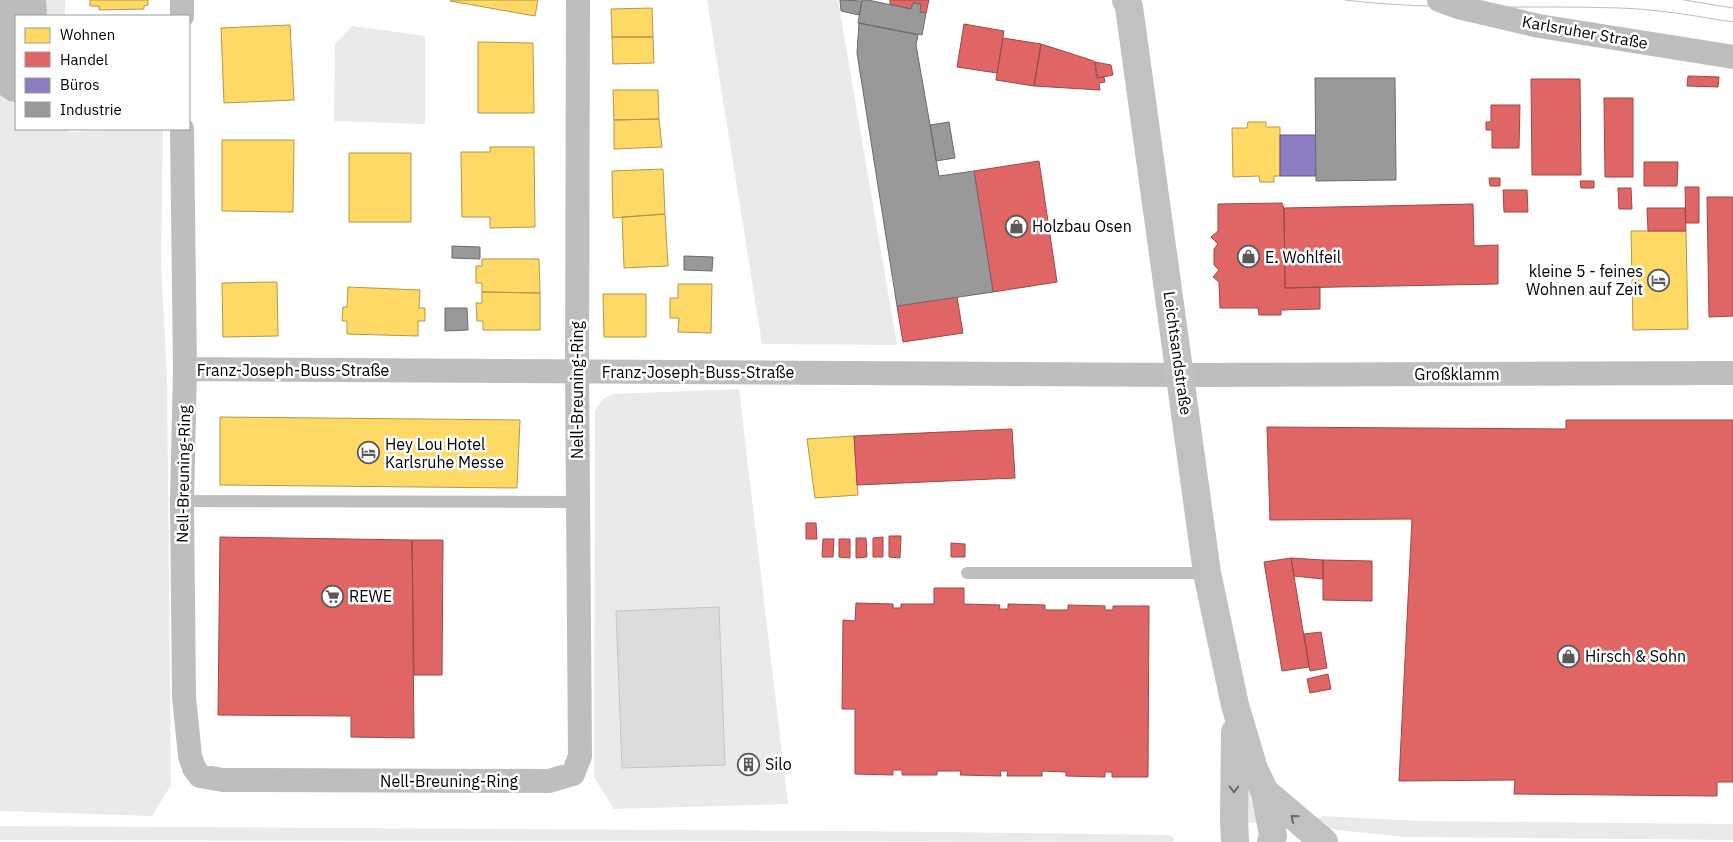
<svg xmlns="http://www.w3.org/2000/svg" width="1733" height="842" viewBox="0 0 1733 842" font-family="'IBM Plex Sans',sans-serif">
<rect width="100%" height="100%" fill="#fff"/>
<path fill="#eaeaea" d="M0,0H65V16H16V129H68V132L163,129L161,263L167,376L171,785L152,816L0,811Z
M707,0H838L897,345L762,344Z
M352,26L425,36V124L334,121L335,44Z
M739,389L788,804L614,809L594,777L595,411L603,399L613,394Z
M1238,734L1259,822L1247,823Z
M1323,816L1420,821L1733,824V840L1406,837L1337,830L1322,826L1316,819Z
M0,826L859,831L1170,835L1175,839L1173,842L0,840Z"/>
<path fill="#bcbcbc" d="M0,0H46L47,16H16V102L9,101L0,95Z"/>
<path fill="#ffd966" stroke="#b29847" d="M90,0H148V5L144,6V9L99,10V6H90Z
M451,0H538L535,16L450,1Z
M652,8L653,37H612L611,9Z
M290,25L294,100L224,103L221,28Z
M612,37H653L654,63L613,64Z
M478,42L533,43L534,113H478Z
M613,90H658L659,119L614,120Z
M659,119L662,147L614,149V120Z
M1248,122H1266V127H1280V176H1274V182H1260L1259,176L1233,177L1232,128H1247Z
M222,140H294L293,212L222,211Z
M490,147H534L535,227L490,228V217H462L461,152H490Z
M349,153H411V222H349Z
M663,169L665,214L613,218L612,171Z
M665,214L668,266L624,268L622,217Z
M1631,231H1686L1688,329L1633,330Z
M482,259H539L540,293L482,292V283H476V266H482Z
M277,282L278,336L223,337L222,283Z
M678,284H712L711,333L678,332L679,318H670V298H678Z
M348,287L420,290L419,308H425V321H418V336L347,334V321H342L343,307H347Z
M482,292L540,293V330H483V321H477L476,303H482Z
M603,294H646V337H604Z
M220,417L520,420L517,488L220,485Z
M854,436L858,495L815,498L807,439Z"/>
<path fill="#e06666" stroke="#9d4747" d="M890,0H929L926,13L920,12L921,4L913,3L911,9L890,4Z
M964,24L1004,31L997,73L957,67Z
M1003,38L1041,44L1034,86L996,80Z
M1041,44L1094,61L1097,78L1104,77L1105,82L1099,83L1100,90L1034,86Z
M1095,62L1111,65L1113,75L1098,78Z
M1688,76L1719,77L1718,87L1687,86Z
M1531,79H1580L1581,175H1532Z
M1604,98H1633V177H1605Z
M1491,105H1520L1519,148H1492V130H1486V122H1491Z
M1039,161L1057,282L993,292L974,171Z
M1644,162H1678L1677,186H1644Z
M1489,178H1500V186H1490Z
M1580,181H1594V188H1581Z
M1685,187H1699V223H1686Z
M1618,188H1631L1632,209H1619Z
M1503,190H1527L1528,212H1504Z
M1707,197H1733V316L1709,317Z
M1282,203L1284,208L1285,288L1320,287V309L1281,310V315H1259L1258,308H1220L1219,282L1213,277L1219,270L1214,265V249L1218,244L1211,237L1218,231V204Z
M1473,204L1474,246L1498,245V284L1285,288L1284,208Z
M1647,208H1685L1686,231H1648Z
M957,297L963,333L903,342L897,306Z
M1566,420H1733V782H1717V796L1514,794L1515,780L1399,781L1412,519L1270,520L1267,427L1566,429Z
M1012,429L1015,478L857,485L854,436Z
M806,523H816L817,539H806Z
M889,536H901L900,558L889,557Z
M220,537L412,540L414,738L351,737V716L218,715Z
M883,537V557H873V538Z
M856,538H866L867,557L856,558Z
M823,539H834L833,557H822Z
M839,539H850V558L839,557Z
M412,540H443L442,675H414Z
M951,543L965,544V557H951Z
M1291,558L1323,560V579L1294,576Z
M1291,558L1309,667L1282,671L1264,562Z
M1323,560L1372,561V601L1323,600Z
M934,588H964V604L1000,605L999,609H1008V604L1045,605V610H1068V605L1105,606V610H1113V606H1149L1148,777H1112V772H1105V777L1066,776V772L1042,771V776H1007L1008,771H1000L1001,776L960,775L961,771H937V775H902V770H893V775L855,774V709H842L843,620L855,621L856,603L893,604V608H901V604H934Z
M1321,632L1327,668L1310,671L1304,634Z
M1328,674L1331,689L1310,693L1307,679Z"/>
<path fill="#8e7cc3" stroke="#635788" d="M1280,135H1316V176H1280Z"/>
<path fill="#999" stroke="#6b6b6b" d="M840,0L862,1L859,15L841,11Z
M868,0L911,9L913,3L921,4L920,12L926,13L922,35L858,23L862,0Z
M859,23L918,35L916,45L939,176L974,171L993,292L897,306L857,53Z
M1315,78H1395L1396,180L1316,181Z
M949,122L955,158L936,161L930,125Z
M452,246L480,247V259L452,258Z
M684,256L713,257L712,271L684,270Z
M445,308H467L468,330L445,331Z"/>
<path fill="#dcdcdc" stroke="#c5c5c5" d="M719,607L725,765L622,768L616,611Z
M739 765a10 10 0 1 1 20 0a10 10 0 1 1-20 0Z"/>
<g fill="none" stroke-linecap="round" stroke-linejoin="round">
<path stroke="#bebebe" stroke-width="12" d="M182,501L578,502
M967,573H1207"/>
<path stroke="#bebebe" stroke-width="24" d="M182,0V16
M1439,0L1458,7L1539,26L1733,57
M182,129L185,369L182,501L184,697L190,756L194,768L200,776L223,780L549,781L573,774L580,756L577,372L578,0
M185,369L1181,375L1733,373"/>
<path stroke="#c1c1c1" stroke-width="28" d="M1126,0L1129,7L1207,573L1235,705L1254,769L1265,792L1273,836L1271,842
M1235,732L1234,819L1235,842
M1265,792L1324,842"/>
<path stroke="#bdbdbd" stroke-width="1" d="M1345,0C1436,11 1528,5 1619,8C1657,9 1695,16 1733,22
M1684,0L1733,8"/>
</g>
<defs><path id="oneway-chevron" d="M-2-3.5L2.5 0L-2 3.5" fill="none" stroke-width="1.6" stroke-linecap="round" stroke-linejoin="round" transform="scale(1.25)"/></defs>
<g stroke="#6a6a6a">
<use href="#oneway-chevron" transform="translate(1234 789) rotate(90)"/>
<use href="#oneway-chevron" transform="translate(1294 818) rotate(-140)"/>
</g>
<defs>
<symbol id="shop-ring" viewBox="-11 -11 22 22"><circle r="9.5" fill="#fff" stroke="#595959" stroke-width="1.5"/><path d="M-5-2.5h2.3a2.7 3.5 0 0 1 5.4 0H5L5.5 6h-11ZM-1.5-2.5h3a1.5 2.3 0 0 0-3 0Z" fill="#595959"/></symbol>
<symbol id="hotel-ring" viewBox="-11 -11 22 22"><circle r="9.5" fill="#fff" stroke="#595959" stroke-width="1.5"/><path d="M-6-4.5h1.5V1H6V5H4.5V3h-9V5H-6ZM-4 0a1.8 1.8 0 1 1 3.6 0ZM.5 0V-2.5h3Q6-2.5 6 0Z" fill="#595959"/></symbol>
<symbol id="supermarket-ring" viewBox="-11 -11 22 22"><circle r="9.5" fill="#fff" stroke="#595959" stroke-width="1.5"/><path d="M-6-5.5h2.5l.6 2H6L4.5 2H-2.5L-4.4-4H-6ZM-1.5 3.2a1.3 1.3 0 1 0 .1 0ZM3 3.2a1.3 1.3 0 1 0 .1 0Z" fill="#595959"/></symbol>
<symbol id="building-ring" viewBox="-11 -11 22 22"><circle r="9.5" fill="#fff" stroke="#595959" stroke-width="1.5"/><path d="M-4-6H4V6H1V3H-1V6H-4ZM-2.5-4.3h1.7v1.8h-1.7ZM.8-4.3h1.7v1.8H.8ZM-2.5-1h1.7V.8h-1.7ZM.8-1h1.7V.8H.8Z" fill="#595959"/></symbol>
</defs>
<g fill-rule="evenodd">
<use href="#shop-ring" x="1004" y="214" width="25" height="25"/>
<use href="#shop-ring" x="1236" y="244" width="25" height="25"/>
<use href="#hotel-ring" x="1646" y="268" width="25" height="25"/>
<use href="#hotel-ring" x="356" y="440" width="25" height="25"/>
<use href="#supermarket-ring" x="320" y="584" width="25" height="25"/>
<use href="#shop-ring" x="1556" y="644" width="25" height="25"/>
<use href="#building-ring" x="736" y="752" width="25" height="25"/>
</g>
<g text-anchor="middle" stroke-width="5" stroke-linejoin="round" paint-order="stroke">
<g font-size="16" fill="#000" stroke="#fff">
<text transform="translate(1585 32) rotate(10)" y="6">Karlsruher Straße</text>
<text transform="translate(1178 353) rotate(82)" y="6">Leichtsandstraße</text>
<text x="293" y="376">Franz-Joseph-Buss-Straße</text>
<text x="698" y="378">Franz-Joseph-Buss-Straße</text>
<text x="1457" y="380">Großklamm</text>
<text transform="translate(577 390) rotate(-90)" y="6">Nell-Breuning-Ring</text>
<text transform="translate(183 474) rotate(-89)" y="6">Nell-Breuning-Ring</text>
<text x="449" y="787">Nell-Breuning-Ring</text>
</g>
<g font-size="16" fill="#000" stroke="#fff" text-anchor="start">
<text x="1032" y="232">Holzbau Osen</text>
<text x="1265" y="263">E. Wohlfeil</text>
<text x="1643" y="277" text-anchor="end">kleine 5 - feines<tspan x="1643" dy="18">Wohnen auf Zeit</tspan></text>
<text x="385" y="450">Hey Lou Hotel<tspan x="385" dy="18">Karlsruhe Messe</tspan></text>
<text x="349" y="602">REWE</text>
<text x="1585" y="662">Hirsch &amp; Sohn</text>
<text x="765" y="770">Silo</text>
</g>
</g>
<rect x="15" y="15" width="175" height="115" fill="#ffffff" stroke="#999999"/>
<rect x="25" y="28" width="25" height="15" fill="#ffd966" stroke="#999999"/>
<text x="60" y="40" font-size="15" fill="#000000">Wohnen</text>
<rect x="25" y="52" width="25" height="15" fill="#e06666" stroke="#999999"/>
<text x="60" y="65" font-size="15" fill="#000000">Handel</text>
<rect x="25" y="78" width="25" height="15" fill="#8e7cc3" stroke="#999999"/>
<text x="60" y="90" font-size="15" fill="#000000">Büros</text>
<rect x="25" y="102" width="25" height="15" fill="#999999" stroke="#999999"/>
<text x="60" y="115" font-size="15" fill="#000000">Industrie</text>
</svg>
